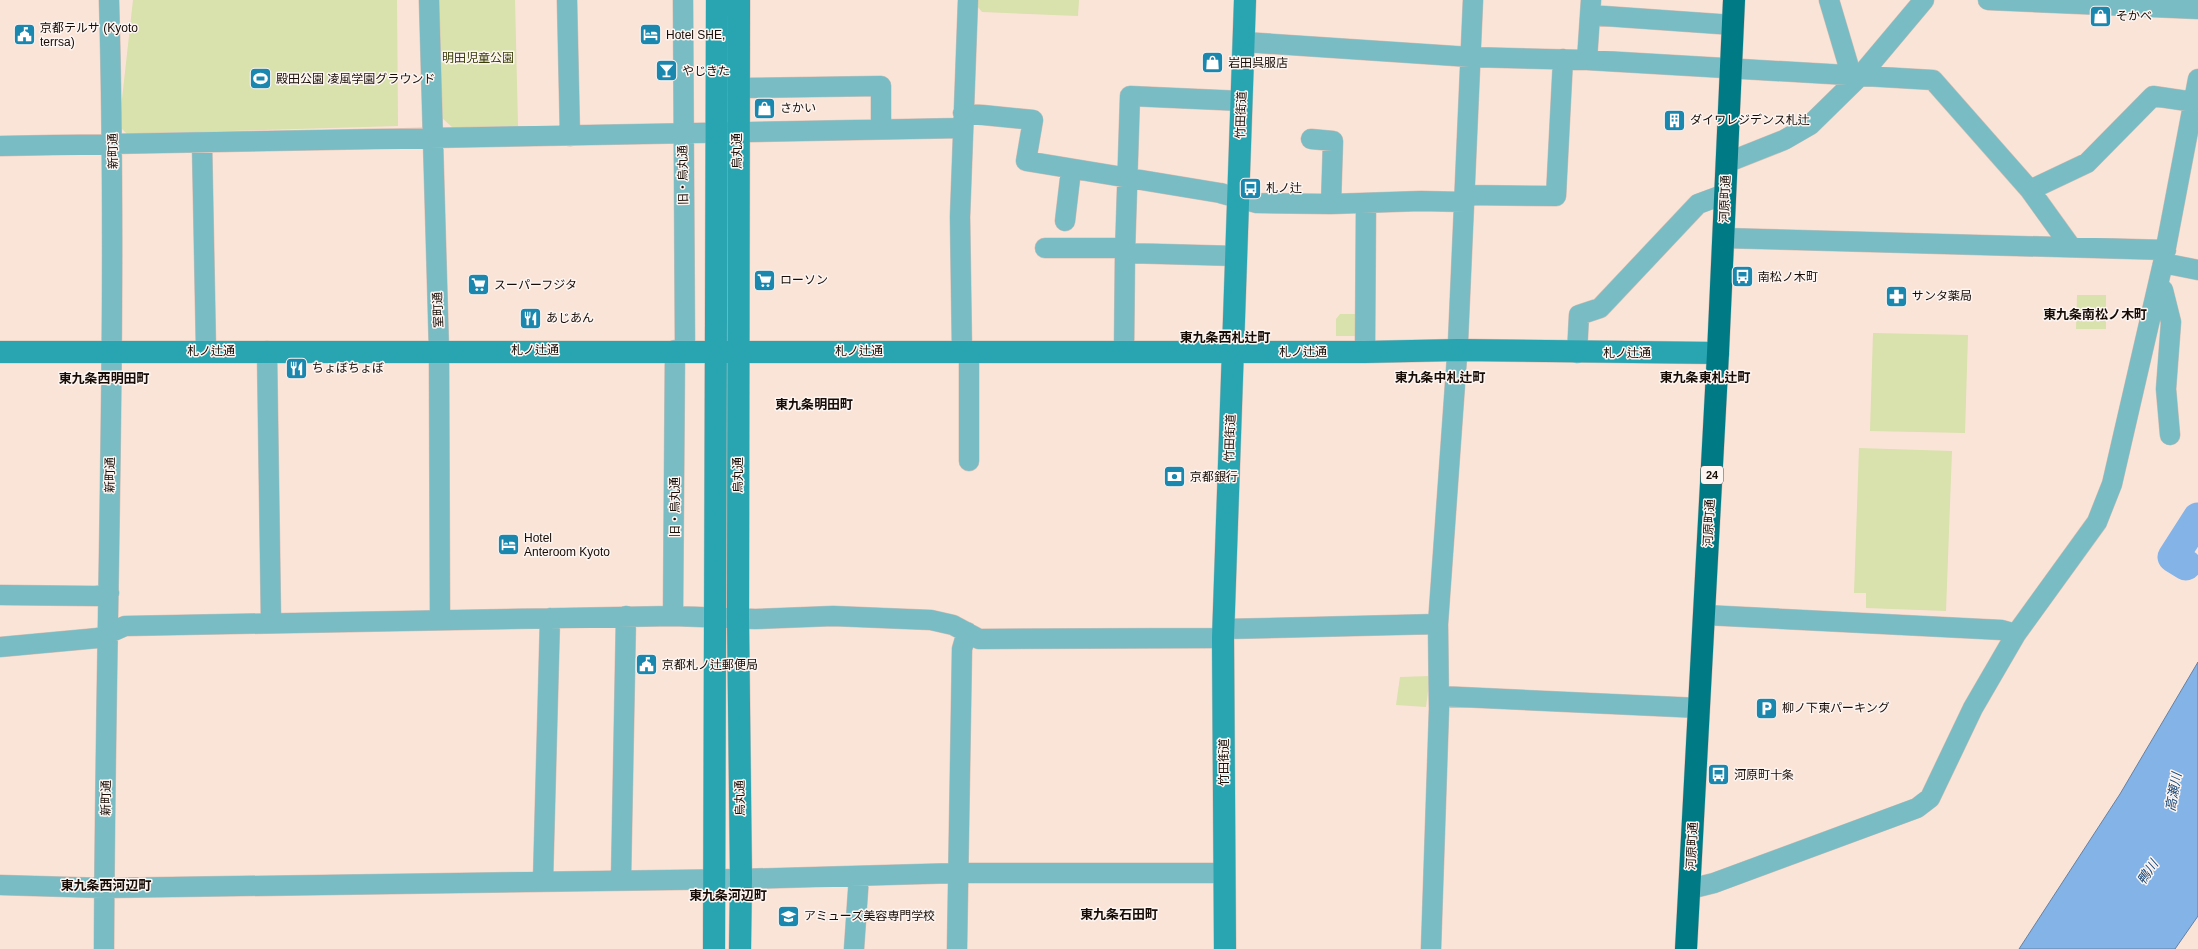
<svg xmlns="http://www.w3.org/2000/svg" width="2198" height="949" viewBox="0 0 2198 949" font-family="Helvetica,'Noto Sans JP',sans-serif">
<rect width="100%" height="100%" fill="#fae4d8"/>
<path fill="#d9e1ac" d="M133,0H397L398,126L127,134L119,126Z
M438,0H515L518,126L453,128L441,117Z
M977,0H1079L1078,16L982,12L977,6Z
M2077,295H2106V329H2076Z
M1340,314H1363V336H1336V319Z
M1873,333L1968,335L1965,433L1870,431Z
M1859,448L1952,451L1946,611L1866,608V593H1854Z
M1430,676L1426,707L1396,705L1400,677Z"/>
<path fill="#84b3e8" stroke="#6481a4" d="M2198,662V916L2175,949H2019L2120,794Z"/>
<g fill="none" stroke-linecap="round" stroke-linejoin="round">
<path stroke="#84b3e8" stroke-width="31" d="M2186,565L2173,557L2198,518"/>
<defs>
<path id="street" d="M429,0L439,351L440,619
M567,0L570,136
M683,0L685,350
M1829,0L1851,74
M1988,0L2198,9
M1590,15L1733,25
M1244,42L1470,57L1587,60L1933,80L2030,190L2071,247
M1587,60L1591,0
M738,88L881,86V129
M963,113L1033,120L1026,161L1220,193L1257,203L1331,204L1421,201L1465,202
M1311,139L1333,141L1331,204
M202,143L206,350
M0,146L962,128
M1726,163L1784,140L1810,125L1861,75L1924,0
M2030,190L2087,163L2153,96L2194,102
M1464,195L1556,196L1563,59
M1065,221L1071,170
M1723,238L2166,250
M1045,248H1125
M1125,253L1236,256
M2163,263L2198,270
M2158,286L2163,290L2171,322L2166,389L2170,435
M267,351L271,622
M962,351L960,217L968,0
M969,351V461
M1124,352L1125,253L1130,96L1242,101
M1365,352L1366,203
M1577,353L1579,315L1600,308L1698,204L1725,194
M0,595L96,596L109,593
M1705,615L2002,630L2016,634
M673,616L675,350
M1224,629L1438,624
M0,647L98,638L125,626L673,616L755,619L833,616L931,620L953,625L979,639L1223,638
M1439,696L1699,708
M621,880L626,616
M543,881L550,618
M0,885L104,888L741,879L958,873H1225
M1690,889L1714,883L1917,808L1930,798L1973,708L2016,634L2097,522L2112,484L2163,263L2198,79
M104,949C105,633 118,316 109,0
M854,949L859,876
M957,949L962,649L967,632
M1431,949L1439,709L1438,624L1458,342L1473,0"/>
<path id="secondary" d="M739,0L738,618L741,879L740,949
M0,352H1365L1458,350L1718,353
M714,949L717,0
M1225,949L1223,638L1245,0"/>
<path id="highway" d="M1686,949L1718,353L1734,0"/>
</defs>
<use href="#street" stroke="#d6c1b6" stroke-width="21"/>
<use href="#secondary" stroke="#d6c1b6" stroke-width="23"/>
<use href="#highway" stroke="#d6c1b6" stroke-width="23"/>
<use href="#street" stroke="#79bcc4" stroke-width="20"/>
<use href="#secondary" stroke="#29a4b1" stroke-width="22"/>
<use href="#highway" stroke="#007b86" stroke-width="22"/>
</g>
<defs>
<symbol id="shop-square" viewBox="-11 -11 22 22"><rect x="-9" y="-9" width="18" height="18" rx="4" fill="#1a87ae" stroke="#fcf5f1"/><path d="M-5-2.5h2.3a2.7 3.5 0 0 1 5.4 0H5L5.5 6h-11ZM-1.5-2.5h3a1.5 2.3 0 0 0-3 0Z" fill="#fff"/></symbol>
<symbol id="civic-square" viewBox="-11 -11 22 22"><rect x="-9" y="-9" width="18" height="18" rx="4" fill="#1a87ae" stroke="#fcf5f1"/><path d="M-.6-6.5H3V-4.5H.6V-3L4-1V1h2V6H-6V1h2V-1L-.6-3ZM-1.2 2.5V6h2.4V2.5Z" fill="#fff"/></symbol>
<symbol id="hotel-square" viewBox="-11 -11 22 22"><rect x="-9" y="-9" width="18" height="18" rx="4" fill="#1a87ae" stroke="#fcf5f1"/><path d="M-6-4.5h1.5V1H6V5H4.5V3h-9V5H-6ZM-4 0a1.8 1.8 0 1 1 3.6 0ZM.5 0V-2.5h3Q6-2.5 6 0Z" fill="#fff"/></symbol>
<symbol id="bar-square" viewBox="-11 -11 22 22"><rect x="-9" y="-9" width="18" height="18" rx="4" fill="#1a87ae" stroke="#fcf5f1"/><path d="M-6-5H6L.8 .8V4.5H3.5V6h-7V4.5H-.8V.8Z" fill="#fff"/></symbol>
<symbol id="stadium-square" viewBox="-11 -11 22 22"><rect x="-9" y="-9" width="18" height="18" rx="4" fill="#1a87ae" stroke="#fcf5f1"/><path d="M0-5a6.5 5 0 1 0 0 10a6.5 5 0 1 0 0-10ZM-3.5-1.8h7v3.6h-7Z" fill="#fff"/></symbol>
<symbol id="building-square" viewBox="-11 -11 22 22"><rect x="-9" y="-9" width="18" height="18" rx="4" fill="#1a87ae" stroke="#fcf5f1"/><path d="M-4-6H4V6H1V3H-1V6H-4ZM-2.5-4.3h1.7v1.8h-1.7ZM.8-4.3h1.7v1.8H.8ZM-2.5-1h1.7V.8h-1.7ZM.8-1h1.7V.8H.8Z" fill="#fff"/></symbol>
<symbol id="bus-square" viewBox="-11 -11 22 22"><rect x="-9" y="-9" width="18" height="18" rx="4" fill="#1a87ae" stroke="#fcf5f1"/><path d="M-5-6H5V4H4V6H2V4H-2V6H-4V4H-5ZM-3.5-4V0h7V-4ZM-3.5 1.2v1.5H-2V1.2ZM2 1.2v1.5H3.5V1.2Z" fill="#fff"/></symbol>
<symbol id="supermarket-square" viewBox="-11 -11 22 22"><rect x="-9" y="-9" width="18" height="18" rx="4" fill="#1a87ae" stroke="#fcf5f1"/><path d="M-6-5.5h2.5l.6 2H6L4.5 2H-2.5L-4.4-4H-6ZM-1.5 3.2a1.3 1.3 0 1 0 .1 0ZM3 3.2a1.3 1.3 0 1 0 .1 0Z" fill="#fff"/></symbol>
<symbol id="pharmacy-square" viewBox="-11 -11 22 22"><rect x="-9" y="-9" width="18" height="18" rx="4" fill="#1a87ae" stroke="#fcf5f1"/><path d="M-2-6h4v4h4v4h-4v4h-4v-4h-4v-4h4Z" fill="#fff"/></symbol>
<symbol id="restaurant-square" viewBox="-11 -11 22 22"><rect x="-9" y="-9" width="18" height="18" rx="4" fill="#1a87ae" stroke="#fcf5f1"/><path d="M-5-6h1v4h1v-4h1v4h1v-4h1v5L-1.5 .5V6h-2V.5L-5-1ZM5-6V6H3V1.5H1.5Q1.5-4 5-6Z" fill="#fff"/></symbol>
<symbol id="bank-square" viewBox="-11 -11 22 22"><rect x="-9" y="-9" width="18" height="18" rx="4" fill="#1a87ae" stroke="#fcf5f1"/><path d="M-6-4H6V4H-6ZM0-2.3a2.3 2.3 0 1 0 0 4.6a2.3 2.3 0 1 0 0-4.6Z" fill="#fff"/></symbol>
<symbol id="parking-square" viewBox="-11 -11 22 22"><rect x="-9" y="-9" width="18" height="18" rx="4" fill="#1a87ae" stroke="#fcf5f1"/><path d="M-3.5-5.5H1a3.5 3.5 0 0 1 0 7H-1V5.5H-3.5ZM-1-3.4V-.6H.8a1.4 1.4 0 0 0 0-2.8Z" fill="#fff"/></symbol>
<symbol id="university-square" viewBox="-11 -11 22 22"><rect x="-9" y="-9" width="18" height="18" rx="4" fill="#1a87ae" stroke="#fcf5f1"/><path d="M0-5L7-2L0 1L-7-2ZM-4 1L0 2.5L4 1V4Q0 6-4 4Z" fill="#fff"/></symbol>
</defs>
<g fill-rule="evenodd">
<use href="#shop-square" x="2088" y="4" width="25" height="25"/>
<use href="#civic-square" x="12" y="22" width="25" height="25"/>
<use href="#hotel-square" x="638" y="22" width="25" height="25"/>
<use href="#shop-square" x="1200" y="50" width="25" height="25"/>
<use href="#bar-square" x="654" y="58" width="25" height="25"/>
<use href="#stadium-square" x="248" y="66" width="25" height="25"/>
<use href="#shop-square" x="752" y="96" width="25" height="25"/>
<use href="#building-square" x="1662" y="108" width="25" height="25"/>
<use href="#bus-square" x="1238" y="176" width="25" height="25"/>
<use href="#bus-square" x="1730" y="264" width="25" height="25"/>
<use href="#supermarket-square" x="752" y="268" width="25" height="25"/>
<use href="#supermarket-square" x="466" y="272" width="25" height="25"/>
<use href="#pharmacy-square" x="1884" y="284" width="25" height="25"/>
<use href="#restaurant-square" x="518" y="306" width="25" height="25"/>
<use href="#restaurant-square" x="284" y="356" width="25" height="25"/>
<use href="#bank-square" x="1162" y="464" width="25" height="25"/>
<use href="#hotel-square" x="496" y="532" width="25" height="25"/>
<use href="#civic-square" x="634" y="652" width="25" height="25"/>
<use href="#parking-square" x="1754" y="696" width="25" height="25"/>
<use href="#bus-square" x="1706" y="762" width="25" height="25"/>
<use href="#university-square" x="776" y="904" width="25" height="25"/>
</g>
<g text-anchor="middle" stroke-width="3" stroke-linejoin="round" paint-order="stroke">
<rect fill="#fcf5f1" stroke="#5c524c" stroke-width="1" x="1701" y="466" width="22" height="18" rx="3"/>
<g font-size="11" font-weight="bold" fill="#180c06">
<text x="1712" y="479">24</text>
</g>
<g font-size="12" fill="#180c06" stroke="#fcf5f1" text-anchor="start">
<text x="2116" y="20">そかべ</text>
<text x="40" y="32">京都テルサ (Kyoto<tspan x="40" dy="14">terrsa)</tspan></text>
<text x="666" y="39">Hotel SHE,</text>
<text x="1228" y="67">岩田呉服店</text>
<text x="682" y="75">やじきた</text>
<text x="276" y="83">殿田公園 凌風学園グラウンド</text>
<text x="780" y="112">さかい</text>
<text x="1690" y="124">ダイワレジデンス札辻</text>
<text x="1266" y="192">札ノ辻</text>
<text x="1758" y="281">南松ノ木町</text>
<text x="780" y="284">ローソン</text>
<text x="494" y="289">スーパーフジタ</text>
<text x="1912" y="300">サンタ薬局</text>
<text x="546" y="322">あじあん</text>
<text x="312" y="372">ちょぼちょぼ</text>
<text x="1190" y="481">京都銀行</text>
<text x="524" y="542">Hotel<tspan x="524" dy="14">Anteroom Kyoto</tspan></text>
<text x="662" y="669">京都札ノ辻郵便局</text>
<text x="1782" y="712">柳ノ下東パーキング</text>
<text x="1734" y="779">河原町十条</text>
<text x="804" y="920">アミューズ美容専門学校</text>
</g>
<g font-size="12" fill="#383c05" stroke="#fcf5f1">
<text x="478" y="62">明田児童公園</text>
</g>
<g font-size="12" fill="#180c06" stroke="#fcf5f1">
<text transform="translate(1241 115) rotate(-88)" y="4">竹田街道</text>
<text transform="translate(113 151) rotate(-91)" y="4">新町通</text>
<text transform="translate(737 151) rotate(-90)" y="4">烏丸通</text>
<text transform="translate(683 175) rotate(-91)" y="4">旧・烏丸通</text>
<text transform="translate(1725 199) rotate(-88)" y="4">河原町通</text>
<text transform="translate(438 310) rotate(-92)" y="4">室町通</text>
<text x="535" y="354">札ノ辻通</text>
<text x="211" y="355">札ノ辻通</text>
<text x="859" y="355">札ノ辻通</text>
<text x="1303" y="356">札ノ辻通</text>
<text x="1627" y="357">札ノ辻通</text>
<text transform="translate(1230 438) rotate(-88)" y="4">竹田街道</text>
<text transform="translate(110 475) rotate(-89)" y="4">新町通</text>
<text transform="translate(738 475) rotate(-90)" y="4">烏丸通</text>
<text transform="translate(675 507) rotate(-90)" y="4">旧・烏丸通</text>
<text transform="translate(1709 523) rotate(-87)" y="4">河原町通</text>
<text transform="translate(1224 762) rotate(-90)" y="4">竹田街道</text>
<text transform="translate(106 798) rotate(-89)" y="4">新町通</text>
<text transform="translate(740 798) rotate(-91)" y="4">烏丸通</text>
<text transform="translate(1692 846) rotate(-87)" y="4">河原町通</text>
</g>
<g font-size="13" font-weight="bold" fill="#180c06" stroke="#fcf5f1">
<text x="2095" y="319">東九条南松ノ木町</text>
<text x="1225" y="342">東九条西札辻町</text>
<text x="1440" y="382">東九条中札辻町</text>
<text x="1705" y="382">東九条東札辻町</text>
<text x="104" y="383">東九条西明田町</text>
<text x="814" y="409">東九条明田町</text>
<text x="106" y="890">東九条西河辺町</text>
<text x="728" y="900">東九条河辺町</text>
<text x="1119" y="919">東九条石田町</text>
</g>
<g font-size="13" font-style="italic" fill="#174678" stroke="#fcf5f1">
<text transform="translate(2173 792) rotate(-80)" y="5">高瀬川</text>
<text transform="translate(2147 872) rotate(-56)" y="5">鴨川</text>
</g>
</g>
</svg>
